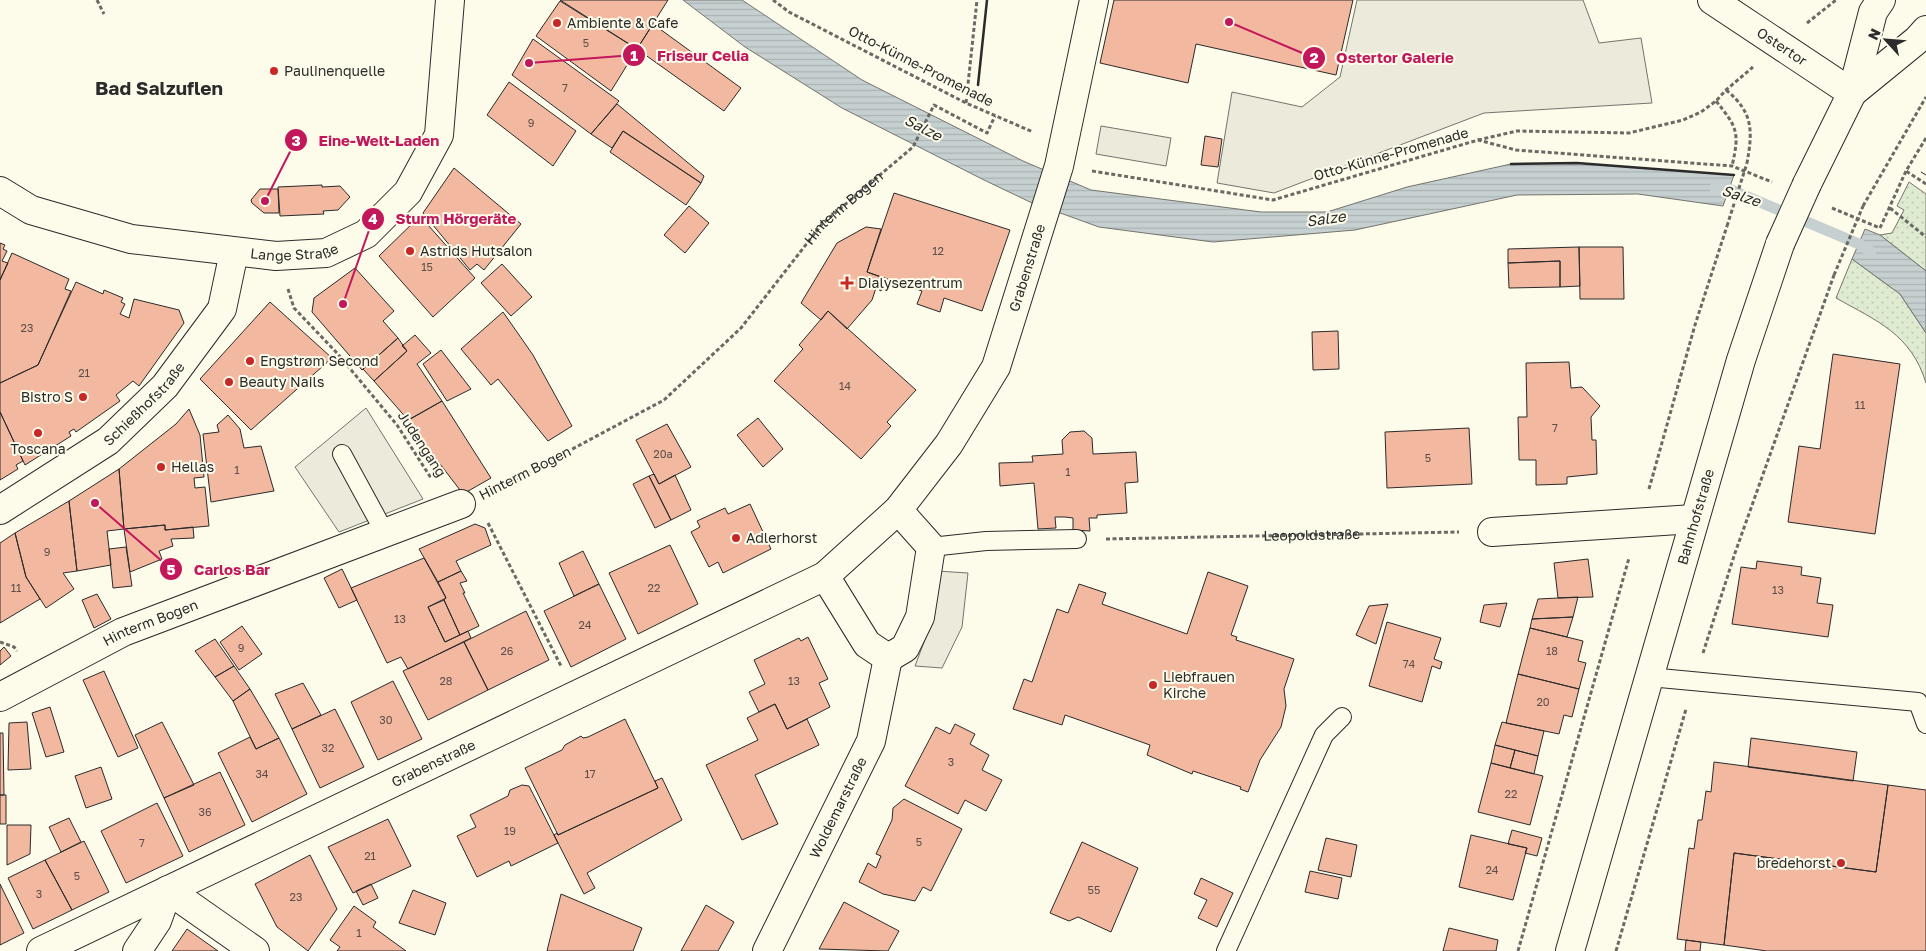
<svg xmlns="http://www.w3.org/2000/svg" width="1926" height="951" viewBox="0 0 1926 951" font-family="'Golos Text',sans-serif">
<defs>
<pattern id="grass-dots" width="8" height="8" patternUnits="userSpaceOnUse" patternTransform="scale(1.25)"><rect width="8" height="8" fill="#deebd1"/><path d="M2 2h.1M6 6h.1" fill="none" stroke="#bfcab4" stroke-width="1.8" stroke-linecap="round"/></pattern>
<pattern id="water-rules" width="6" height="5" patternUnits="userSpaceOnUse" patternTransform="scale(1.25)"><rect width="6" height="5" fill="#c7d0d0"/><path d="M0 2.5h6" fill="none" stroke="#abb3b3"/></pattern>
</defs>
<rect width="100%" height="100%" fill="#fdfbea"/>
<path fill="url(#grass-dots)" stroke="#74746e" d="M1909,182L1926,194V271L1880,235L1892,233L1904,210L1897,206Z
M1852,259L1900,294L1926,333V383C1911,334 1877,321 1836,298Z"/>
<path fill="#eceadb" stroke="#74746e" d="M1357,0H1583L1599,43L1641,38L1652,103L1484,113L1274,193L1217,183L1232,92L1302,107L1340,77Z
M1101,126L1171,138L1166,166L1096,154Z
M366,408L423,499L339,532L295,467Z
M937,571L968,573L962,627L942,668L915,666L930,626Z"/>
<path fill="url(#water-rules)" stroke="#74746e" d="M683,0H742L862,80L1023,161L1091,190L1261,212H1327L1407,187L1511,164L1577,163L1734,175L1723,206L1638,194L1517,195L1355,230L1213,242L1099,227L1030,202L984,180L842,108L745,47Z
M1865,229L1880,235L1926,271V333L1900,294L1852,259Z"/>
<g fill="none" stroke-linecap="round" stroke-linejoin="round">
<path stroke="#c7d0d0" stroke-width="11" d="M1715,188L1729,189L1859,244L1871,252"/>
</g>
<path fill="#f2b8a0" stroke="#2b2b2b" d="M560,0H668L637,49Z
M1114,0H1353L1336,75L1196,44L1188,83L1100,63Z
M560,1L637,49L611,91L536,36Z
M653,24L741,88L724,111L637,49Z
M533,39L619,101L591,134L512,75Z
M509,82L576,131L553,166L487,115Z
M617,104L704,176L701,183L623,131L612,148L591,134Z
M623,131L701,183L686,205L610,152Z
M1205,136L1222,139L1218,167L1201,165Z
M454,168L521,224L484,270L477,264L470,270L423,213Z
M322,185V187L340,186L350,197L338,210L323,211L324,214L280,216L278,187Z
M260,189H278L279,213H264L252,203L251,200Z
M894,193L1010,230L982,311L944,298L940,312L917,304L922,291L867,272Z
M689,206L709,223L685,253L664,235Z
M420,216L475,278L433,317L379,256Z
M866,227L881,229L867,272L886,279L881,291L876,288L872,300L847,329L828,311L821,320L801,303L837,243Z
M0,243L5,245L3,249L7,251L2,261L8,263L0,280Z
M1579,247H1623L1624,299H1580Z
M1579,247L1580,286L1560,287V261L1508,263V249Z
M12,253L69,279L65,289L71,291L38,365L0,383V280Z
M1560,261V287L1509,288L1508,263Z
M502,264L532,297L511,316L481,283Z
M355,268L394,311L383,321L398,338L362,370L312,312L314,298Z
M76,282L103,294L104,290L123,298L121,302L125,304L120,314L129,318L134,299L179,310L184,323L139,386L133,381L116,395L120,401L76,432L74,429L69,432L71,436L25,465L0,412V383L38,365Z
M270,302L332,358L251,430L200,379Z
M828,311L916,390L887,422L891,426L861,459L774,381L803,349L799,345Z
M503,312L533,355L572,426L548,441L498,379L491,385L461,349Z
M1338,331L1339,369L1313,370L1312,332Z
M415,335L431,353L417,364L442,401L408,420L374,381L407,351L402,346Z
M398,338L407,351L374,381L363,369Z
M441,350L471,389L447,401L423,364Z
M1833,354L1900,364L1875,534L1788,522L1799,446L1820,449Z
M1569,362L1571,388L1582,387L1600,406L1591,417L1592,440H1596L1597,474L1567,477V484L1536,485V460H1519L1518,417H1527L1526,363Z
M442,401L491,478L463,494L407,421Z
M189,409L200,435L204,477L194,478L195,488L205,487L209,526L165,530V525L124,529L119,469L176,424Z
M0,412L23,461L16,465L18,469L0,480Z
M228,415L240,429L244,448L261,446L274,491L211,502L203,434L219,432L217,425Z
M758,418L783,449L763,467L737,435Z
M667,424L691,467L659,484L636,440Z
M1469,428L1472,484L1387,488L1385,432Z
M1084,431L1092,438L1093,454L1136,452L1138,482L1125,483L1127,513L1097,515V518H1089L1090,531L1073,530V518L1065,517H1055L1056,528L1038,529L1034,483L1000,486L999,463L1033,462L1032,456L1063,454L1062,440L1070,432Z
M119,469L124,529L107,531L111,565L77,571L69,501Z
M654,474L659,484L675,475L691,510L671,520L649,476Z
M649,476L671,520L655,528L633,484Z
M69,501L77,571L63,573L74,589L46,608L26,577L15,533Z
M750,504L771,549L723,573L718,562L709,567L691,532L700,527L697,521L725,508L728,514Z
M475,524L485,528L491,545L456,561L461,571L438,582L419,549Z
M165,525V530L193,527L194,538L171,539L173,546L159,551L162,559L130,572L124,529Z
M15,533L26,577L40,599L0,623V543Z
M670,545L698,604L638,634L609,573Z
M126,547L132,586L113,588L109,549Z
M583,551L599,584L574,596L559,563Z
M424,558L446,598L428,607L445,642L468,631L471,638L408,669L401,657L387,663L351,588Z
M1588,559L1593,597L1558,598L1554,563Z
M1757,561L1802,567L1801,575L1821,578L1817,603L1833,605L1828,637L1732,624L1741,567L1756,569Z
M342,569L357,600L339,608L324,578Z
M461,571L467,581L460,583L465,593H463L479,626L460,635L444,600L446,598L438,582Z
M1208,572L1248,586L1231,635L1237,637L1236,640L1294,659L1284,689L1286,706L1281,727L1260,760L1248,792L1240,789L1241,787L1193,771L1192,774L1147,755L1150,745L1065,715L1062,725L1013,709L1024,679L1032,682L1057,609L1068,613L1079,584L1106,593L1102,604L1187,634Z
M599,584L626,639L571,667L544,611Z
M97,594L111,619L94,628L82,600Z
M1578,597L1573,617L1532,619L1538,599Z
M444,600L460,635L445,642L428,607Z
M1507,603L1500,627L1480,622L1484,605Z
M1388,604L1376,644L1356,635L1369,606Z
M526,611L549,660L488,690L464,642Z
M1573,617L1567,637L1530,628L1532,619Z
M1387,622L1441,638L1434,659L1442,662L1440,669L1432,666L1422,702L1369,686Z
M242,626L262,654L239,670L220,642Z
M1530,628L1583,641L1578,661L1586,663L1579,689L1518,674Z
M808,637L828,679L819,683L830,707L787,729L775,704L759,712L749,692L765,684L754,660L799,638L801,641Z
M215,639L234,666L215,677L195,651Z
M464,642L488,690L428,720L403,671Z
M4,647L11,656L0,665V651Z
M234,666L250,689L233,701L215,677Z
M104,671L138,748L118,757L83,680Z
M1518,674L1579,689L1572,717L1564,715L1559,734L1506,723Z
M393,681L422,739L378,760L351,702Z
M303,683L321,715L292,729L275,694Z
M250,689L279,738L256,749L233,701Z
M775,704L787,729L807,719L819,745L755,775L778,824L742,840L706,765L758,740L747,718Z
M50,707L64,752L46,757L32,713Z
M335,709L364,767L320,788L292,729Z
M625,719L658,788L558,835L525,768L562,750L565,745L581,736L583,738L588,737Z
M27,722L31,769L8,770L9,723Z
M162,722L194,785L164,798L135,735Z
M1502,722L1544,731L1538,756L1495,745Z
M955,724L975,734L970,744L989,755L982,770L1002,780L986,811L965,800L958,814L905,786L936,727L950,734Z
M0,733H3L4,795H0Z
M250,737L256,749L279,738L307,794L252,822L218,753Z
M1751,738L1857,752L1853,781L1748,767Z
M1495,745L1515,750L1510,768L1491,763Z
M1515,750L1538,756L1534,774L1510,768Z
M1714,762L1888,785L1876,872L1734,853L1724,945L1677,939L1689,848L1694,849L1698,820H1702L1706,791L1711,792Z
M1491,763L1543,776L1530,825L1478,812Z
M101,767L112,799L86,808L75,776Z
M220,772L245,825L189,852L164,798Z
M662,778L682,820L587,873L595,888L584,894L554,835L557,833L558,835L658,788L655,781Z
M522,785L529,786L558,843L511,866L509,861L477,877L457,836L476,827L470,815L508,796L510,790Z
M1888,785L1926,790V951H1767L1724,945L1734,853L1876,872Z
M0,795H6V824H0Z
M904,799L962,829L931,891L923,887L915,901L883,894L859,882L868,863L876,868L881,856L876,854L892,820L893,808Z
M157,803L183,856L126,883L101,831Z
M69,818L81,842L61,852L49,827Z
M388,819L411,866L353,893L328,847Z
M7,825H31L30,854L7,865Z
M1512,830L1542,838L1537,856L1525,853L1527,848L1508,844Z
M1471,835L1527,848L1513,900L1459,887Z
M1326,838L1357,845L1351,877L1318,870Z
M84,841L109,892L72,910L45,860Z
M1082,842L1138,868L1111,932L1078,917L1069,921L1050,913Z
M310,855L337,909L308,951L277,927L255,884Z
M45,860L72,910L33,929L8,878Z
M1310,871L1342,878L1338,899L1305,892Z
M1201,878L1233,893L1217,927L1198,918L1207,900L1194,894Z
M0,884L24,933L0,945Z
M371,884L378,898L363,905L356,891Z
M413,890L446,903L435,935L399,923Z
M561,894L642,928L633,951H547Z
M844,902L899,931L888,951L819,949Z
M706,905L734,922L718,951H681Z
M354,906L376,922L373,927L406,951H337L340,947L330,940Z
M1449,928L1498,940L1496,951H1443Z
M187,929L218,951H172Z
M1686,940L1701,942L1700,951H1685Z"/>
<g fill="none" stroke-linecap="round" stroke-linejoin="round">
<defs>
<path id="service" d="M342,454L385,533
M931,547L986,541L1077,539
M1649,677L1918,702L1926,724
M1226,951L1324,735L1342,717"/>
<g id="minor">
<path id="s3" d="M1712,0L1852,93"/>
<path id="s4" d="M0,191L31,210L131,239L276,256L326,253L366,234L408,192L439,135L450,0"/>
<path id="s5" d="M0,510L108,441L165,386L222,309L234,252"/>
<path d="M1492,532L1694,519"/>
<path d="M825,576L867,644L888,658"/>
<path d="M888,658L905,648L920,617L931,547L898,510"/>
<path id="s6" d="M0,697L123,632L461,504"/>
<path id="s7" d="M41,951L825,576L898,510L949,444L996,367L1059,166L1094,0"/>
<path d="M137,951L157,921L168,890L255,951"/>
<path id="s8" d="M767,951L871,741L888,658"/>
</g>
<g id="secondary">
<path d="M1852,93L1917,40L1926,30"/>
<path d="M1807,184L1852,93L1873,12L1881,0"/>
<path id="s9" d="M1570,951L1741,360L1780,244"/>
</g>
</defs>
<use href="#service" stroke="#2b2b2b" stroke-width="20"/>
<use href="#minor" stroke="#2b2b2b" stroke-width="30"/>
<use href="#secondary" stroke="#2b2b2b" stroke-width="30"/>
<g stroke="#6a6964" stroke-width="3" stroke-dasharray="4 2.5" stroke-linecap="butt">
<path d="M97,0L104,14"/>
<path d="M773,0L789,12L966,103L1033,132"/>
<path d="M1807,23L1836,0"/>
<path d="M1726,90C1753,112 1753,130 1747,163"/>
<path d="M1716,101C1737,127 1740,132 1732,166"/>
<path d="M966,103L977,0"/>
<path d="M1926,138L1906,171L1926,184"/>
<path d="M1478,140L1517,131L1629,133L1683,120L1701,112L1716,101L1726,90L1753,67"/>
<path d="M1092,171L1273,200L1478,140L1516,150L1732,166L1772,182"/>
<path d="M1863,206L1926,97"/>
<path d="M1832,208L1880,228L1906,171"/>
<path d="M1890,208L1926,237"/>
<path d="M288,289L294,308L337,353L397,425L431,478"/>
<path d="M1649,489L1695,325L1727,226"/>
<path id="s1" d="M492,492L664,400L741,328L822,224L913,147L934,105L987,133L995,116"/>
<path d="M488,523L561,666"/>
<path id="s2" d="M1106,539L1459,532"/>
<path d="M0,642L14,647L17,651"/>
<path d="M1703,653L1735,553L1834,275"/>
<path d="M1518,951L1629,558"/>
<path d="M1616,951L1686,709"/>
</g>
<use href="#service" stroke="#fdfbea" stroke-width="18"/>
<use href="#minor" stroke="#fdfbea" stroke-width="28"/>
<use href="#secondary" stroke="#fdfbea" stroke-width="28"/>
<defs>
<path id="secondary-bridge" d="M1780,244L1807,184"/>
</defs>
<use href="#secondary-bridge" stroke="#2b2b2b" stroke-width="30" stroke-linecap="butt"/>
<path stroke="#6a6964" stroke-width="3" stroke-dasharray="4 2.5" stroke-linecap="butt" d="M1727,226L1747,163
M1834,275L1863,206"/>
<use href="#secondary-bridge" stroke="#fdfbea" stroke-width="28"/>
<path stroke="#2b2b2b" stroke-width="1" stroke-dasharray="6 2.5" stroke-linecap="butt" d="M1921,172L1926,175"/>
<path stroke="#2b2b2b" stroke-width="2.5" d="M978,85L987,0
M1511,164L1577,163L1734,175"/>
</g>
<g fill="#c62828" stroke="#fdfbea" stroke-width="2">
<circle cx="557" cy="23" r="5"/>
<circle cx="274" cy="71" r="5"/>
<circle cx="410" cy="251" r="5"/>
<path d="M844.5 275.5h5v5h5v5h-5v5h-5v-5h-5v-5h5z"/>
<circle cx="250" cy="361" r="5"/>
<circle cx="229" cy="382" r="5"/>
<circle cx="83" cy="397" r="5"/>
<circle cx="38" cy="433" r="5"/>
<circle cx="161" cy="467" r="5"/>
<circle cx="736" cy="538" r="5"/>
<circle cx="1153" cy="685" r="5"/>
<circle cx="1841" cy="863" r="5"/>
</g>
<g text-anchor="middle" stroke-width="4" stroke-linejoin="round" paint-order="stroke">
<g font-size="11" fill="#5d4e48">
<text x="586" y="47">5</text>
<text x="565" y="92">7</text>
<text x="531" y="127">9</text>
<text x="938" y="255">12</text>
<text x="427" y="271">15</text>
<text x="27" y="332">23</text>
<text x="84" y="377">21</text>
<text x="845" y="390">14</text>
<text x="1860" y="409">11</text>
<text x="1555" y="432">7</text>
<text x="663" y="458">20a</text>
<text x="1428" y="462">5</text>
<text x="237" y="474">1</text>
<text x="1068" y="476">1</text>
<text x="47" y="556">9</text>
<text x="16" y="592">11</text>
<text x="654" y="592">22</text>
<text x="1778" y="594">13</text>
<text x="400" y="623">13</text>
<text x="585" y="629">24</text>
<text x="241" y="652">9</text>
<text x="507" y="655">26</text>
<text x="1552" y="655">18</text>
<text x="1409" y="668">74</text>
<text x="446" y="685">28</text>
<text x="794" y="685">13</text>
<text x="1543" y="706">20</text>
<text x="386" y="724">30</text>
<text x="328" y="752">32</text>
<text x="951" y="766">3</text>
<text x="262" y="778">34</text>
<text x="590" y="778">17</text>
<text x="1511" y="798">22</text>
<text x="205" y="816">36</text>
<text x="510" y="835">19</text>
<text x="919" y="846">5</text>
<text x="142" y="847">7</text>
<text x="370" y="860">21</text>
<text x="1492" y="874">24</text>
<text x="77" y="880">5</text>
<text x="1094" y="894">55</text>
<text x="39" y="898">3</text>
<text x="296" y="901">23</text>
<text x="359" y="937">1</text>
</g>
<g font-size="14" fill="#2b2b2b" stroke="#fdfbea" text-anchor="start">
<text x="567" y="28">Ambiente &amp; Cafe</text>
<text x="284" y="76">Paulinenquelle</text>
<text x="420" y="256">Astrids Hutsalon</text>
<text x="858" y="288">Dialysezentrum</text>
<text x="260" y="366">Engstrøm Second</text>
<text x="239" y="387">Beauty Nails</text>
<text x="73" y="402" text-anchor="end">Bistro S</text>
<text x="38" y="454" text-anchor="middle">Toscana</text>
<text x="171" y="472">Hellas</text>
<text x="746" y="543">Adlerhorst</text>
<text x="1163" y="682">Liebfrauen<tspan x="1163" dy="16">Kirche</tspan></text>
<text x="1831" y="868" text-anchor="end">bredehorst</text>
</g>
<g font-size="14" fill="#2b2b2b" stroke="#fdfbea">
<text dy="5" stroke="none"><textPath href="#s3" startOffset="84">Ostertor</textPath></text>
<text transform="translate(921 66) rotate(27)" y="5">Otto-Künne-Promenade</text>
<text transform="translate(1391 154) rotate(-16)" y="5">Otto-Künne-Promenade</text>
<text dy="5" stroke="none"><textPath href="#s1" startOffset="459">Hinterm Bogen</textPath></text>
<text dy="5" stroke="none"><textPath href="#s4" startOffset="305">Lange Straße</textPath></text>
<text dy="5" stroke="none"><textPath href="#s7" startOffset="1245">Grabenstraße</textPath></text>
<text dy="5" stroke="none"><textPath href="#s5" startOffset="180">Schießhofstraße</textPath></text>
<text transform="translate(422 444) rotate(57)" y="5">Judengang</text>
<text transform="translate(525 473) rotate(-27)" y="5">Hinterm Bogen</text>
<text dy="5" stroke="none"><textPath href="#s9" startOffset="452">Bahnhofstraße</textPath></text>
<text dy="5" stroke="none"><textPath href="#s2" startOffset="206">Leopoldstraße</textPath></text>
<text dy="5" stroke="none"><textPath href="#s6" startOffset="168">Hinterm Bogen</textPath></text>
<text dy="5" stroke="none"><textPath href="#s7" startOffset="435">Grabenstraße</textPath></text>
<text dy="5" stroke="none"><textPath href="#s8" startOffset="160">Woldemarstraße</textPath></text>
</g>
<g font-size="15" font-style="italic" fill="#2b2b2b" stroke="#fdfbea">
<text transform="translate(923 128) rotate(27)" y="5">Salze</text>
<text transform="translate(1741 196) rotate(18)" y="5">Salze</text>
<text transform="translate(1326 219) rotate(-8)" y="5">Salze</text>
</g>
<g font-size="19" font-weight="bold" fill="#2b2b2b" stroke="#fdfbea">
<text x="159" y="95">Bad Salzuflen</text>
</g>
</g>
<path fill="none" stroke="#c2185b" stroke-width="2" d="M529 63L634 55M1229 22L1314 58M265 201L296 140M343 304L373 219M95 503L171 569"/>
<g fill="#c2185b" stroke="#fdfbea" stroke-width="2">
<circle cx="529" cy="63" r="5"/>
<circle cx="1229" cy="22" r="5"/>
<circle cx="265" cy="201" r="5"/>
<circle cx="343" cy="304" r="5"/>
<circle cx="95" cy="503" r="5"/>
<circle cx="634" cy="55" r="12"/>
<circle cx="1314" cy="58" r="12"/>
<circle cx="296" cy="140" r="12"/>
<circle cx="373" cy="219" r="12"/>
<circle cx="171" cy="569" r="12"/>
</g>
<g font-size="15" text-anchor="middle" font-weight="bold" fill="#fff">
<text x="634" y="61">1</text>
<text x="1314" y="63">2</text>
<text x="296" y="146">3</text>
<text x="373" y="224">4</text>
<text x="171" y="575">5</text>
</g>
<g font-size="15" text-anchor="middle" font-weight="bold" fill="#c2185b" stroke="#fdfbea" stroke-width="4" stroke-linejoin="round" paint-order="stroke">
<text x="703" y="61">Friseur Celia</text>
<text x="1395" y="63">Ostertor Galerie</text>
<text x="379" y="146">Eine-Welt-Laden</text>
<text x="456" y="224">Sturm Hörgeräte</text>
<text x="232" y="575">Carlos Bar</text>
</g>
<g transform="translate(1886 40) rotate(296)" stroke="#fdfbea" stroke-width="4" paint-order="stroke">
<path d="M0-4L9 19L0 12L-9 19Z" fill="#2b2b2b"/>
<text y="-8" font-size="14" font-weight="bold" text-anchor="middle" fill="#2b2b2b">N</text>
</g>
</svg>
